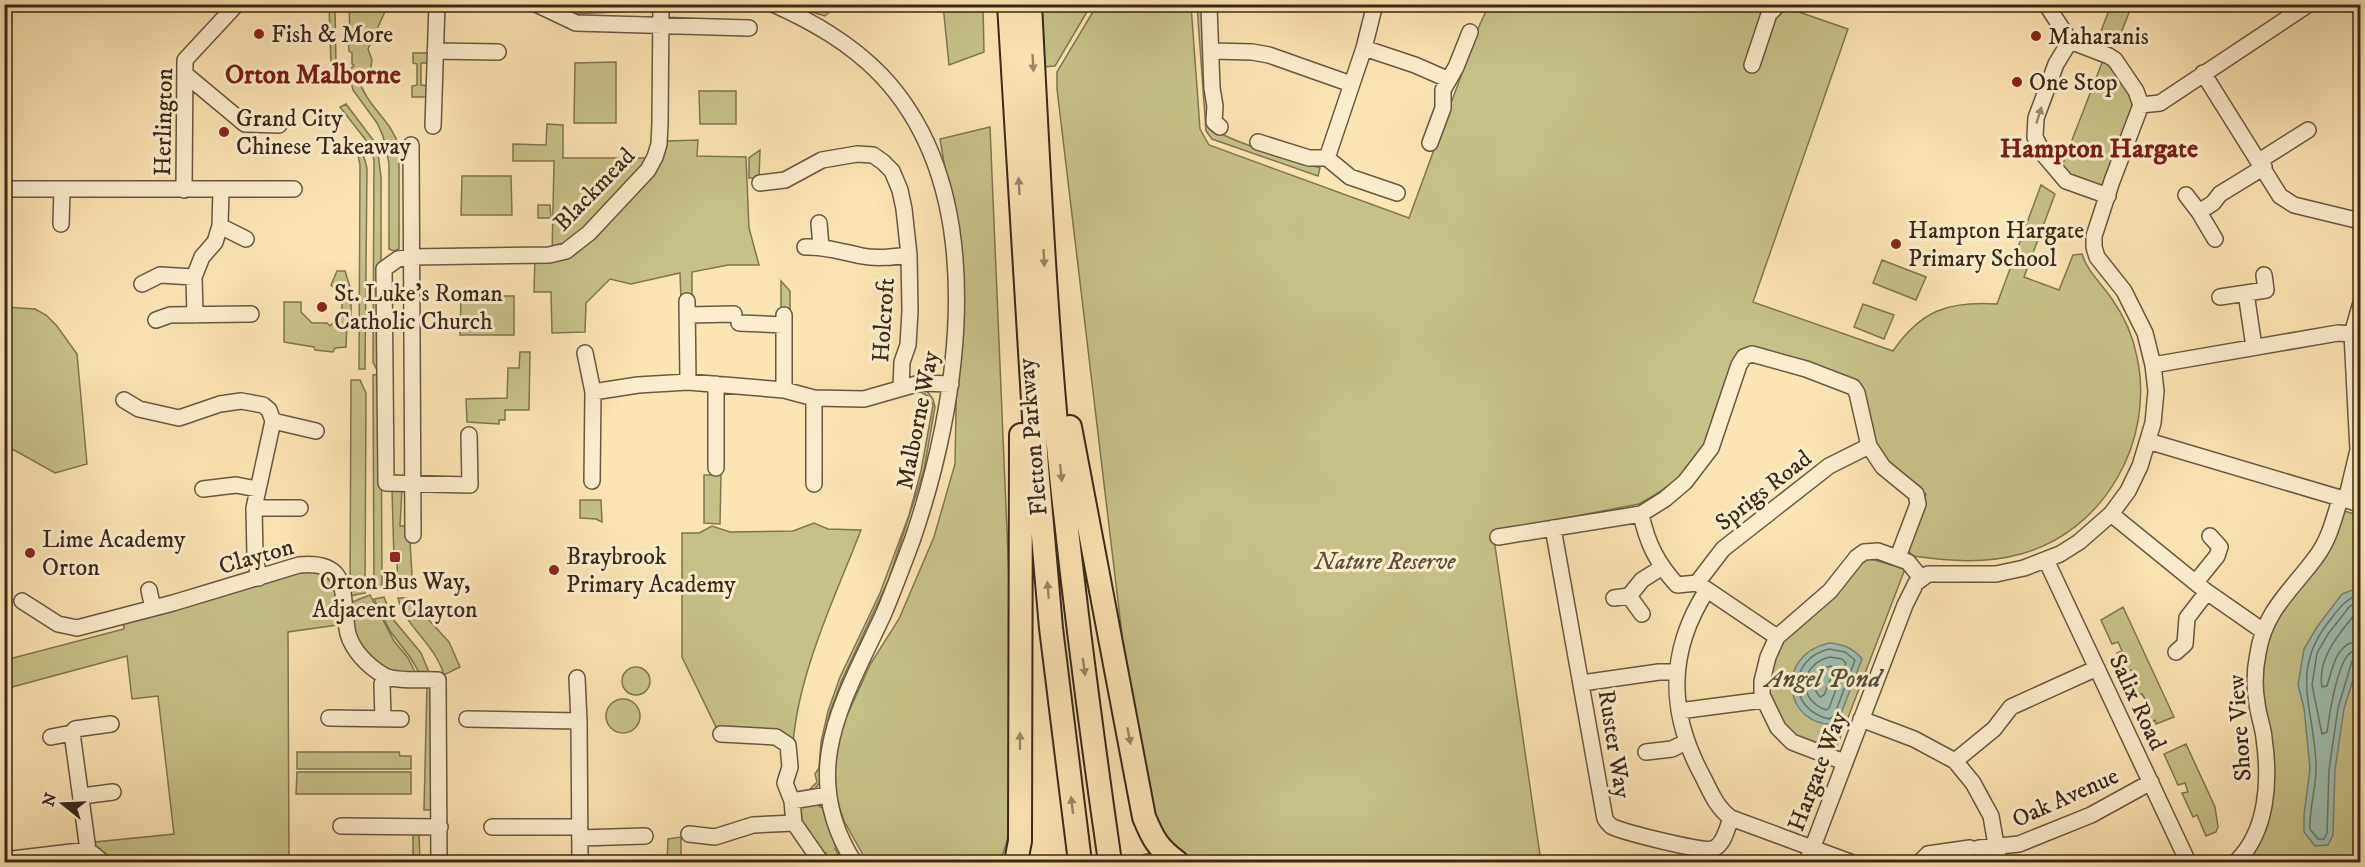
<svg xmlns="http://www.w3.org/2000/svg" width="2365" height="867" viewBox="0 0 2365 867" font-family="'IM FELL DW Pica',serif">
<rect width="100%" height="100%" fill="#fbe5b2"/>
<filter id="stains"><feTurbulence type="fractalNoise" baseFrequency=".00333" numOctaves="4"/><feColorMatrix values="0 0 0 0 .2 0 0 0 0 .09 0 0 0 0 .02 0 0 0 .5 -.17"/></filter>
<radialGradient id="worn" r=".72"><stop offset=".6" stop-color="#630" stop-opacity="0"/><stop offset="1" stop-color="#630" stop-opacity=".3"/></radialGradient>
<path fill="#c6c287" stroke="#7e7650" stroke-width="1.5" d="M329,5H335L336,66H331Z
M349,5H388L368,49L372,60L370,73L358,77C366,107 392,120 399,147V249L394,251L389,249V163L383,136L377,123L353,90L348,72L354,65L352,64V53L349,51L348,38L350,37Z
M553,5H646L641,11L571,14Z
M787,5H837L825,16Z
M943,5H983L984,52L949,65Z
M1040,5H1091L1055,66L1043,67Z
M1097,5H1191L1200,129L1209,145L1409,218L1480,24L1489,5H1794L1799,12L1848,29L1753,302L1893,351C1921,310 1949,301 1997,304L2041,185L2055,194L2024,277L2059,290L2073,255L2082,254C2087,271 2102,284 2112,299C2124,316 2133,336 2137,357C2155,440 2105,531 2021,554C1985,564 1949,561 1913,556L1908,551L1907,543L1926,494C1881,471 1865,433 1861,384L1755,348C1736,384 1709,449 1681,475C1668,487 1654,496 1639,504L1493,532L1541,862H1193L1169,847L1140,786L1057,89V72Z
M1197,5H1203L1210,128C1244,147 1283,156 1320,168L1318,176L1212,139L1206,131Z
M2111,5H2132L2116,46L2098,39Z
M413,53H430V63H421V85L430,86V97H412V86L417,85V64L413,63Z
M2103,60C2122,72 2129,90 2136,111L2104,186L2099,187L2060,171Z
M616,62V123H574L575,63Z
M699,91H736V124H700Z
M346,104L377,145L381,177V364L376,368L373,362L374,160L369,144L340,107Z
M547,124L563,125V158H663L667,141L698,140L697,156L746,157L749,228L759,265H728L692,272V299L681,300L680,273L631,284L610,279L586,303L585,332L552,333L551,292H534L535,256L552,255L554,161H513V144L546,145Z
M990,127L1017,770C1014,801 1013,834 999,862H867L844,821L832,785L833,746L871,663L899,619L934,537L955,464L959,250L940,139Z
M356,145L362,150L367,168L365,369H359L360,165Z
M760,150L759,178H749V158Z
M462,176H511L512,215H461Z
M538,205H550L551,218H538Z
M1882,260L1926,277L1916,300L1873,283Z
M337,271H345L351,290V319L347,321L346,347L335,348L333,352L315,350L314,347L284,342V302H301V312L312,323H327L330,326L342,313V295L331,285Z
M781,281L790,291V314H781Z
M461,296H514V335H460Z
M1863,304L1894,315L1884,339L1854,327Z
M5,307L35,309L46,315L57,326L77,354L87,464L55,473L5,445Z
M520,352H530L529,410H505V420H499V424L467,422L466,399L507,398L508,368H519Z
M381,374L382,588L374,589L373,375Z
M351,380H360L366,393L365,593L350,596Z
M920,388L927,391L933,399L935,407L924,470L889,579L842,680L830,712L823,742L821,781L811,794L796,796L791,788L790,742L718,731L682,657V533H699L712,526L730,532L793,531L814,523L828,529L861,530C831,608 782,705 794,789L798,792L809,790L817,782L815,774L819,768L821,742L828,711L840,677L880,593L909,515L921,471L933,405L928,396L915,389Z
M704,475H721L720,524L704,523Z
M392,489H402L400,526H409L413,590H398L397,560H394Z
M580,500H601L602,522L596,519L580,518Z
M2342,510L2360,516V862H2240L2261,829L2262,682L2266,640Z
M1868,558L1905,569L1834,754L1803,741L1781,724L1768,691L1776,647L1858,564Z
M304,570L323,573L335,587L344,624L288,632L289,862H110L96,850L95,842L174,834L158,696L132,699L127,656L5,689V660L124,629L123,619Z
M370,595L394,641L408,658L417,676L386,672L360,653L347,604Z
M384,597L392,618L421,653L430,675L420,674L410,657L390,631L374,599Z
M398,598H413L416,606L449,642L460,667L444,675C434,642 404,626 398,598Z
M2123,607L2174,717L2156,724L2155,720L2149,723L2141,705L2147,702L2142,694L2136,696L2128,679L2134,676L2131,670L2126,672L2117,653L2122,651L2118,642L2112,644L2101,620Z
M622 681a14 14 0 1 1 28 0a14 14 0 1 1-28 0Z
M427,684L434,689L432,810H424Z
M606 716a17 17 0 1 1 34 0a17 17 0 1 1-34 0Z
M2186,744L2215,807L2218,827L2216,832L2206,836L2197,815L2193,817L2182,793L2188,792L2185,783L2178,785L2164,754Z
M297,752H399L400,756H411V769H297Z
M297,772H411V794H296Z
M812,802L824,809L836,848L835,849L843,862H828L826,853H824L796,812L798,806Z
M413,834H419L420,862H413Z
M681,837V862H667L668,839Z"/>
<path fill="#9fbeb1" stroke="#758274" stroke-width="1.5" d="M2360,587V657L2344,709L2335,770L2333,835L2328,845L2315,846L2304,832V815L2310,768L2304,708L2298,685L2304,649L2317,627L2342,594Z
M1829,643C1843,644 1853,648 1862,659L1837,724C1785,729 1772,656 1829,643Z"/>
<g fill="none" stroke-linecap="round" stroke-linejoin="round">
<path stroke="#6b7465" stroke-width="1.5" d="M2360,594C2346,599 2340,607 2330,620C2289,671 2314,706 2316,765C2317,786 2309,807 2310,829L2318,839H2324L2327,833L2329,770L2338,708L2352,661L2360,657
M2360,602L2350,606L2328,634L2317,653L2312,685L2322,734L2327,732C2329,715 2337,667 2348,655C2351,651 2355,650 2360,650
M2360,611L2356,613C2339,634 2317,658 2322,687L2327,686C2333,667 2336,642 2360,641
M1829,649L1845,652L1855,660L1834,716L1829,719C1787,709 1788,659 1829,649Z
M1830,657L1842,659L1846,663L1829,708L1826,710C1796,699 1800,664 1830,657Z
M1831,666L1834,670L1824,695L1820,697C1812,688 1813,678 1821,669Z"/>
<defs>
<path id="minor" d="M536,4L576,23L749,28
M773,4C813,22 850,43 881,75C993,193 960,402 912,541C903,565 894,589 884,613C845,698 796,771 854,862
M1375,4L1364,48L1327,158L1350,177L1397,193
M2359,4L2360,6
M1209,6L1212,88L1215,106L1214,122L1220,127
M2070,41L2056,64L2036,118L2035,137L2044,155L2066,181L2108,196
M1364,48L1415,65L1447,79
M435,51L498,52
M1212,51L1252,52L1269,55L1351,84
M1752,65L1769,14L1779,4
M2203,73L2280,196L2294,205L2360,221
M185,74L245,124L279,125
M2141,105L2160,103L2309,4
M433,126L437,4
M1258,142L1309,158H1327
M1430,143L1443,108V90L1456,67L1470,32
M411,145L413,535
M2259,161L2308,130
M760,183L785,180L822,160L857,154L873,155L883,162L892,171L900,190L904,209L909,255L910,311L908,345L902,362L901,388
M4,189H294
M184,190L185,60L237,4
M2186,195L2199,212L2215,239
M2199,212L2213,203L2220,194L2264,167
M819,223L821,247
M61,224L62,190
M220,226L246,239
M805,247C825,246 842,252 862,256C877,259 893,257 909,255
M142,284L160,275L194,277
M2246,293L2254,347
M2220,297L2266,290L2264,275
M687,301L688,382
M195,315L194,277L202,257L215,242L220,226L221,190
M688,315L734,314
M156,320L170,315L251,314
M739,323L784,325
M585,353L593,392L592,481
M2153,365L2338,333L2352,334
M716,384V468
M784,390V315
M593,392L638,385L688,382L784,390L814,398L864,399L920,383L951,384
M814,398V484
M124,400L139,409L179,418L220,404L241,401L263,405L269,410L273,421L254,508L255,556L259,578
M273,421L316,431
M469,435L470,485L386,483L384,269L398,259L411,257L549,255L566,251L589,233L648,170L655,157L659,144L660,123L661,4
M2148,441L2360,504
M203,489L236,485L257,489
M2346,500L2358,450L2352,334L2360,306
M254,508H300
M1641,514C1647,543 1657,563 1677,585L1697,583L1777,637
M2111,514L2207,592L2263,631
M1553,528L1605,819C1605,820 1610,825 1611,826C1622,832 1702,852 1712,849C1724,846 1727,828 1731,818
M1498,537L1641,514L1665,499L1685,482L1711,448L1739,365L1744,357L1752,354L1806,369L1853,387L1857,393L1869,446L1883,467L1916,494L1918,504L1898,557
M2046,560L2188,862
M2196,582L2217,556L2220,547L2210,536
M1697,583L1723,549L1829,466L1869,446
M149,590L153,608
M1707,590C1667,652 1668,713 1703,777C1711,793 1717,808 1731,818L1850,862
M1629,596L1642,580L1661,568
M1614,598L1629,596L1642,614
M22,601L58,624L77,628L173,603L299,565C353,560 340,596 348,634C353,651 368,666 383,675C394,682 425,679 438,680L439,862
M2176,652L2185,644L2187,618L2207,592
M577,678L579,721L580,862
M1582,683L1659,672H1677
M1679,711L1763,700
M329,718L401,719
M383,719L382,684L385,677
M467,719L579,721
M1861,719L1914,739L1955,761L1973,783L1991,816L1999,862
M721,734L776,737L788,745L790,767L785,783L792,801L794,823L821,862
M51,737L72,733
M1646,752L1672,749L1686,742
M1955,761L1994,729L2011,707L2097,668
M1844,762L1792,742L1778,728L1762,695V681L1768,657L1777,637L1830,591L1857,557L1864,552L1878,551L1908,562L1921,578
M82,796L113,792
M792,801L828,795
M341,826L440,827
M492,827H579
M689,834L715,837L753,825L794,823
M580,838L645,836
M1979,848L2019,844L2091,815L2151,782
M4,860L88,850
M103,862L88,850L72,733L75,729L111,724
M1147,862H1167
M1807,862L1905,605L1916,583L1928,574H1996L2024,568L2060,554L2079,542L2111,514L2128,491L2140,466L2153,423L2156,391L2153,365L2145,333L2124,291L2097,257L2094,247V236L2112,181L2141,105L2136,91L2115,60L2109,56L2070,41L2046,4
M1920,862L1928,854L1970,848
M2236,862C2268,831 2270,780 2264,738C2263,726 2258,715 2257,703C2254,687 2255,668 2258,653C2265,610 2292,590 2316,557C2329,540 2334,519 2340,499"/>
<path id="highway" d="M1009,4L1037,467L1051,628L1080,862
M1030,4C1038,158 1045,313 1060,466C1074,599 1091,731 1110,862
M1070,427L1144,817C1153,839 1158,848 1177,862
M1016,862L1020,841L1021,435"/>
</defs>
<use href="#minor" stroke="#68583f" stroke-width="18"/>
<use href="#highway" stroke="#372919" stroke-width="26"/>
<use href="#minor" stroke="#fceecd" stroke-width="15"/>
<use href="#highway" stroke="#fbe5b2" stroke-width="22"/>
</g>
<defs><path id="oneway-solid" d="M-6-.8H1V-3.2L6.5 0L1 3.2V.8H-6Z" transform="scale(1.5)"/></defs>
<g fill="#998766">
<use href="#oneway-solid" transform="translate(1033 63) rotate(87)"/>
<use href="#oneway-solid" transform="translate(1019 186) rotate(-93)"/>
<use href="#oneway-solid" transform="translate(1044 258) rotate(87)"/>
<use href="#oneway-solid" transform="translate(1061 473) rotate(84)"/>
<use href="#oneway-solid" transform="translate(1048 590) rotate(-95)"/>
<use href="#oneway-solid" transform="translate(1084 667) rotate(82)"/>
<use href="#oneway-solid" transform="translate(1129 736) rotate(79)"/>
<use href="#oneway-solid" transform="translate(1020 741) rotate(-90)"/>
<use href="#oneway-solid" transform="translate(1072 805) rotate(-97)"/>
</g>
<use fill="#9a8c73" href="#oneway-solid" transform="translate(2039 115) rotate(-73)"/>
<g fill="#8f2418" stroke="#fceecd" stroke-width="2">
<circle cx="259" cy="34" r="6"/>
<circle cx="2036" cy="36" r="6"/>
<circle cx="2017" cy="82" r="6"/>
<circle cx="224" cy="132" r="6"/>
<circle cx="1896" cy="244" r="6"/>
<circle cx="322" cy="307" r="6"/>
<circle cx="30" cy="553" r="6"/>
<rect x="389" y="551" width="12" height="12" rx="3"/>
<circle cx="554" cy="570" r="6"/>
</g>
<g text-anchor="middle" stroke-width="6" stroke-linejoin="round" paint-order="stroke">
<g font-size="24" fill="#372919" stroke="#fceecd" text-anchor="start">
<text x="271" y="42">Fish &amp; More</text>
<text x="2048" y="44">Maharanis</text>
<text x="2029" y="90">One Stop</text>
<text x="236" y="126">Grand City<tspan x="236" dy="28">Chinese Takeaway</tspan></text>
<text x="1908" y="238">Hampton Hargate<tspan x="1908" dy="28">Primary School</tspan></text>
<text x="334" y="301">St. Luke's Roman<tspan x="334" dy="28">Catholic Church</tspan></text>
<text x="42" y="547">Lime Academy<tspan x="42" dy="28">Orton</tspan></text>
<text x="566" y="564">Braybrook<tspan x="566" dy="28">Primary Academy</tspan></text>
<text x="395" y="589" text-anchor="middle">Orton Bus Way,<tspan x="395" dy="28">Adjacent Clayton</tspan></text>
</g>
<g font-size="24" fill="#372919" stroke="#fceecd">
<text transform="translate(163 122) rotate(-89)" y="8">Herlington</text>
<text transform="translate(594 189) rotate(-46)" y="8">Blackmead</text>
<text transform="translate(883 320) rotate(-86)" y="8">Holcroft</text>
<text transform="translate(917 420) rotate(-79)" y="8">Malborne Way</text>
<text transform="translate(1032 437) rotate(-95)" y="8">Fletton Parkway</text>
<text transform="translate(1763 490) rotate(-38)" y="8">Sprigs Road</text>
<text transform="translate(256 556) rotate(-16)" y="8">Clayton</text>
<text transform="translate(2138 702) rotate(65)" y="8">Salix Road</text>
<text transform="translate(2239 728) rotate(-94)" y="8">Shore View</text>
<text transform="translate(1615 744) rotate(81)" y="8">Ruster Way</text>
<text transform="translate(1817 771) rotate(-69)" y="8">Hargate Way</text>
<text transform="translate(2065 797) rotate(-24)" y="8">Oak Avenue</text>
</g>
<g font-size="24" font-style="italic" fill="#5b4f34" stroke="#fceecd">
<text x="1385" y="569">Nature Reserve</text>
</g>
<g font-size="26" font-style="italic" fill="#514e3f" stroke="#fceecd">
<text x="1823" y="687">Angel Pond</text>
</g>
<g font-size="27" font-weight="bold" fill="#7a1f14" stroke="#fceecd">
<text x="313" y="83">Orton Malborne</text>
<text x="2099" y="157">Hampton Hargate</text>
</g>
</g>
<rect width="2365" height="867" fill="none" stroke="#fbe5b2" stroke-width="24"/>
<rect x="6" y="6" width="2353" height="855" fill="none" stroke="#372919" stroke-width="3"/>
<rect x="12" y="12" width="2341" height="843" fill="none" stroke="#372919" stroke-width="1.5"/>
<g transform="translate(63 804) rotate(288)" stroke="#fceecd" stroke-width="4.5" paint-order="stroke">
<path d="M0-4.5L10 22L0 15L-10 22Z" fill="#372919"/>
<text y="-9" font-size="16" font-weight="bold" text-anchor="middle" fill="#372919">N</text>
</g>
<rect width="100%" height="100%" filter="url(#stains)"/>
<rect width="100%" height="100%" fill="url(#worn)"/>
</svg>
